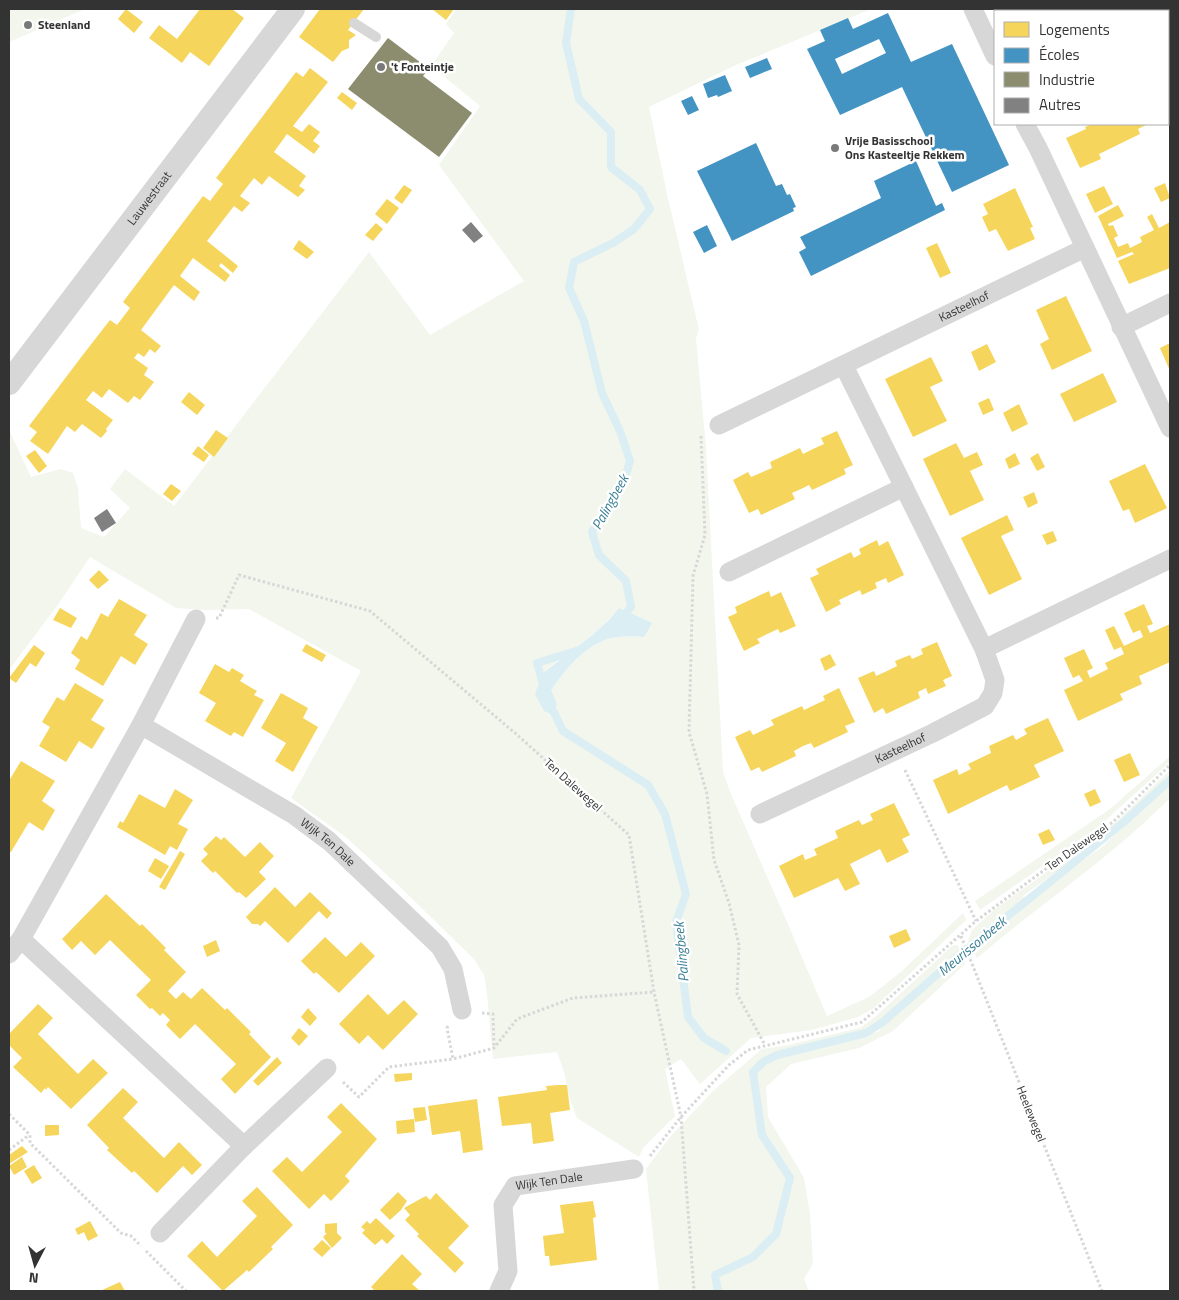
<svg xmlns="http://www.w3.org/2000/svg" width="1179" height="1300" viewBox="0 0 1179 1300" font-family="'Titillium Web',sans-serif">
<rect width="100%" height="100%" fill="#fff"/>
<path fill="#f2f6ed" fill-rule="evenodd" d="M9,9H85L9,42Z
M456,9H871L736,65L649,107L667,194L699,330L696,338L706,448L723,772L730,792L784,915L827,1016L869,997L901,972L963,913L966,920L874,1008L858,1017L812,1030L751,1038L700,1084L681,1059L665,1069L675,1116L643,1148L639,1157L577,1118L568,1094L565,1075L557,1052L493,1059L487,993L484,975L474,959L398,885L347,838L291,798L361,671L249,609L204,610L176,608L90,557L57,606L9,670V430L31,477L61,469L73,473L78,488L81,528L104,537L130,508L110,489L125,469L174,506L369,252L430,335L524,281L439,165L480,106L431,66L454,33L446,24ZM619,608L644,637C632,637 617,635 605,640C583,648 565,671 551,690L543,673C568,651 597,635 619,608Z
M1170,756V762L1098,827L980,910L975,901L1110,809Z
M1170,770V777L1103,838L1023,896L1025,901L1102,847L1170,783V798C1111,858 1041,903 977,958L968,941L972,930L994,910L1117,821Z
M957,945L961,950L965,964L893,1031L859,1048L791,1064L766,1087L768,1117L804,1178L810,1214L813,1263L804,1279L809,1291H659L646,1169L669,1138L714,1090L762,1049L784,1046L860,1028L875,1017L952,946ZM876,1026L881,1030L862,1038L788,1055L787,1051L859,1034Z"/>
<path fill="#daeef3" d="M619,608L652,623L644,637C632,637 617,635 605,640C583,648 565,670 551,690L557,704L552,714L544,711L535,694L543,673L591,636L609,620Z"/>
<path fill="#f6d55c" d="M126,9L143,22L134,33L118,19Z
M200,9H232L244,18L209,66L190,52L182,63L149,38L159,25L177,39Z
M320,9H364L348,30L356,35L349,40V48L342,51L333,62L299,37Z
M432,9H454L446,20Z
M310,68L328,82L293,126L302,132L309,124L320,132L313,141L320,146L314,154L287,134L274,152L306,176L299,186L305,190L298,197L269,176L262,185L254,178L240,196L250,203L242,212L234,206L207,241L238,266L233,273L221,263L219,266L230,275L225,282L193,258L180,276L200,292L194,301L174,285L141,330L161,346L155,353L150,349L144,357L138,353L134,358L148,368L144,375L154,382L140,400L134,396L128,403L109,389L102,398L93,391L86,400L113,420L106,429L107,431L101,438L82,424L75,432L67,426L48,454L30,441L37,432L29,426L82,356L110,320L117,325L130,308L123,302L203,196L210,201L223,184L216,178L296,72L303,77Z
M342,92L357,103L352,110L337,98Z
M1092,124H1148L1138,129L1140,134L1099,154L1101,159L1080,168L1066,138L1086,129L1085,127Z
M1165,183L1170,198L1161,202L1154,188Z
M404,185L412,190L402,204L394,198Z
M1104,186L1113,204L1095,213L1086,194Z
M1015,188L1033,227L1030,228L1035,239L1008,251L996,229L989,232L982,217L988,214L983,204Z
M387,199L399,208L387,224L375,214Z
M1118,205L1124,216L1108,224L1109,226L1113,225L1118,236L1114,238L1118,247L1128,243L1130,248L1142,242L1140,237L1154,230L1147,217L1152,214L1159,228L1170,222V268L1129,284L1118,261L1134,254L1132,252L1117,258L1098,216Z
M376,223L383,229L373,241L365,235Z
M299,240L314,252L307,259L293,249Z
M937,243L951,273L940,278L926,248Z
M1066,296L1092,351L1052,370L1040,344L1049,339L1036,310Z
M1170,343V371L1160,348Z
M987,344L996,362L979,371L971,352Z
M931,357L943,381L930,387L947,421L913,437L885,379Z
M1103,373L1117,402L1074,422L1060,394Z
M189,392L205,405L197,415L181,402Z
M989,398L994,410L983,415L978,403Z
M1019,404L1028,424L1012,432L1003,413Z
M216,430L228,438L214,457L203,448Z
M837,431L853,465L844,469L846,474L812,490L809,485L801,489L792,493L795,499L761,515L758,509L749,513L733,480L748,472L751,477L772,468L770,462L800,448L803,454L813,449L824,444L821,438Z
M956,443L964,458L977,452L983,465L970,471L984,500L950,516L923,459Z
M198,446L209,455L204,462L192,454Z
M35,450L47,466L39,473L26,456Z
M1015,453L1020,464L1009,469L1005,459Z
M1038,453L1045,467L1037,471L1030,458Z
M1145,464L1167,508L1135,523L1129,509L1123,511L1109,481Z
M171,484L181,491L172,501L163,494Z
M1034,492L1038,503L1028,508L1023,497Z
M1007,515L1014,530L1001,536L1022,579L989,595L961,538Z
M1053,531L1057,541L1047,545L1042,535Z
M877,540L879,546L888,541L904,575L888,583L886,578L875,583L877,588L862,595L860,590L839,600L841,604L826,612L810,578L819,574L816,569L851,552L854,558L861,554L859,549Z
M99,570L109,580L98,589L89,580Z
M769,591L771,597L781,592L796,626L780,633L778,629L757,639L760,643L744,651L728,617L737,613L735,607Z
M119,599L147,615L134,635L148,644L135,665L121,656L103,686L75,669L80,660L71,653L81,636L87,640L101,613L108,617Z
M1144,604L1153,624L1147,626L1150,633L1170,624V662L1139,676L1142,684L1120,694L1123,700L1078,721L1064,690L1083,681L1079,675L1073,678L1064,658L1084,649L1093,668L1087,671L1090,678L1108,669L1105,663L1124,654L1121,647L1114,650L1105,630L1114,626L1124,646L1143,637L1140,630L1133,633L1124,613Z
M60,608L77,618L71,628L53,620Z
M937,642L952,676L943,680L946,686L928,694L926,688L918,692L920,698L886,714L883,708L874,713L858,678L874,671L876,676L887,671L897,666L895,661L910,655L912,659L923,654L921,649Z
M306,644L326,655L322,662L302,651Z
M34,645L45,653L36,667L30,663L16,683L9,678Z
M830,654L836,665L825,671L820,659Z
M215,664L229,672L232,668L244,675L240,681L257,691L254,695L264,700L243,737L234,732L231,736L205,721L216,703L199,693Z
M75,683L104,700L91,720L105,728L92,749L79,741L66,762L39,746L50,727L42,722L57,697L64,701Z
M839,688L855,722L845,726L848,732L814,748L811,743L803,746L794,751L796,756L762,772L759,767L751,771L735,737L750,730L753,735L774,725L771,720L802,706L804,710L825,700L823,696Z
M281,693L308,708L303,718L318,727L293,772L275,761L286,743L261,728Z
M1048,718L1064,751L1034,765L1040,777L1010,791L1007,785L948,814L933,780L957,769L959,775L971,769L968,764L991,753L989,746L1013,735L1016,740L1027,734L1024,729Z
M1130,753L1140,775L1124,782L1114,760Z
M21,761L55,781L42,801L55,810L43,831L29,822L11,852L9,851V778L10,779Z
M175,789L193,800L178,824L188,829L177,850L170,846L165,855L117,827L120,821L123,823L139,794L165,808Z
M1095,789L1101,802L1090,807L1084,794Z
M894,803L910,835L902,839L909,852L887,863L880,849L850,864L860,884L845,891L838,878L794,898L779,866L803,854L805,860L817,855L814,849L838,838L835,831L859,820L862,825L873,820L870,814Z
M1049,829L1055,840L1043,845L1038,834Z
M216,836L221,840L224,837L245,857L260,842L274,856L259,872L266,879L246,898L239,892L237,893L215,871L213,873L201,861L208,854L203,849Z
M180,851L185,854L165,890L159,887Z
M155,858L169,866L161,879L148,871Z
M275,887L295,907L310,892L332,913L327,919L319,911L288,943L265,921L260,926L258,924H252L246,917Z
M106,894L140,926L142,924L166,948L164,950L186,972L168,991L176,999L183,992L191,999L202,988L225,1010L227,1008L251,1032L249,1034L271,1057L235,1094L221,1079L236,1064L195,1024L180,1039L166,1025L170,1020L163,1013L160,1016L152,1008L150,1009L136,995L151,980L110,940L95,955L81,941L72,950L62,939Z
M906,929L911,940L894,948L889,936Z
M325,937L346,957L361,942L375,956L339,993L316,972L314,974L301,961Z
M216,940L220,951L207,957L203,946Z
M368,994L388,1015L404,1000L418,1014L383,1050L368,1035L359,1044L339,1024Z
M38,1004L53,1018L38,1034L78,1074L93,1059L108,1073L71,1109L48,1087L46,1090L45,1088L41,1093L13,1067L22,1058L9,1045V1034Z
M308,1008L317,1018L310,1026L301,1017Z
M299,1028L308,1036L299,1046L291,1038Z
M277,1057L282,1063L258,1086L253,1081Z
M412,1073V1080L395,1082L394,1074Z
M559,1085H567L570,1110L550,1113L554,1141L533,1144L531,1123L502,1126L498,1097L547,1090L546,1086Z
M123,1088L138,1102L123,1118L164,1158L179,1142L202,1165L192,1175L183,1166L157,1193L134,1171L132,1173L107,1150L109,1148L87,1125Z
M477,1099L483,1150L463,1153L460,1131L432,1135L428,1106Z
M341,1103L377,1139L345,1176L350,1181L331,1201L324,1194L309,1209L272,1171L287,1157L302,1172L342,1132L327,1117Z
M425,1107L427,1120L415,1122L413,1108Z
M414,1119L415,1132L397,1134L396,1121Z
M45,1125H59V1135L45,1136Z
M22,1146L28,1152L9,1164V1155Z
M22,1157L27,1167L14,1175L9,1166Z
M34,1165L42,1178L32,1184L24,1171Z
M257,1187L293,1225L271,1247L273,1249L249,1272L247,1270L223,1291L187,1256L202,1241L217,1257L257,1216L242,1201Z
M398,1192L407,1201L401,1210L390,1220L380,1210Z
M436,1193L469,1226L448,1248L464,1263L455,1273L417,1236L419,1234L405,1220L410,1215L404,1208L422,1198L426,1196L430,1200Z
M593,1201L596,1217L593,1218L597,1260L550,1266L549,1256H545L543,1236L564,1233L560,1205Z
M376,1218L395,1236L387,1244L382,1239L375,1245L362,1233L365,1230L361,1227L367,1221L370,1224Z
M90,1221L98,1236L88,1241L84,1232L78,1235L75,1229Z
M337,1223V1233L342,1238L332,1248L323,1237L327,1233H325V1224Z
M322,1240L331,1248L322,1257L313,1249Z
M402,1254L422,1274L412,1284L420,1291H375L371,1287Z
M120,1282L125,1291H100Z"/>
<path fill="#4393c3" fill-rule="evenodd" d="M888,13L911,62L952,44L1009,165L952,192L902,87L840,115L807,49L825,41L820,30L848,18L853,29ZM879,39L886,53L842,74L835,59Z
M767,58L772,69L750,78L745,67Z
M725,75L732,91L718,97L717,95L708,98L703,84Z
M692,96L699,110L688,115L681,101Z
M756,143L776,186L782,184L787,195L790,194L796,207L793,208L794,211L732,241L697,171Z
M916,161L936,206L942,203L945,210L811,276L799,252L806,248L800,237L881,198L874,181Z
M707,225L717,246L704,253L693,232Z"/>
<path fill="#8c8c6e" d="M388,38L429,69L423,76L472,113L439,157L348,89Z"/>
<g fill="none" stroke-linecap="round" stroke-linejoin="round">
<path stroke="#daeef3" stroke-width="8" d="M571,9L566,43L579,99L611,132V167L640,190L650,209L634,229L613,243L574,262L569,288L584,321L602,393L620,431L630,461L623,484L592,532L599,555L626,581L631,607L620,620
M544,687L537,663L579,650
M549,702L563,731L648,785L665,814L686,894L676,922L688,1017L704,1038L726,1051
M718,1291L715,1275L753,1257L776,1234L790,1178L762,1135L753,1072L763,1062L777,1055L866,1033L883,1022L957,957L1124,822L1170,780"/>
</g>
<path fill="#818181" d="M471,222L483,236L474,243L462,230Z
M107,509L116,523L102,532L94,518Z"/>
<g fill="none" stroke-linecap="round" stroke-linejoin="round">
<path stroke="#d7d7d7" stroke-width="3" stroke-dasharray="2.5 2.5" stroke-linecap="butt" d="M701,436L705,535L693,576L689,732L707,794L714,860L729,903L739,945L737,994L765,1045
M216,618H219L239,575L370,611L515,733L629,835L654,992L681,1117L694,1291
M905,770L976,921
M961,936L1102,1291
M482,1013L493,1014L494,1047
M448,1026L447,1028L453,1059
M343,1082L359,1097L389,1067L453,1059L494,1048L517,1019L573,998L654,992
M9,1114L30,1135V1143L121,1233L131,1236L141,1246
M9,1150L29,1135
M650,1156L681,1117L729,1065L748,1050L862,1022L976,921L1063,856L1113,822L1170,765
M146,1251L186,1291"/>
<path stroke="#d7d7d7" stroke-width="10" d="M354,23L376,37"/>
<g stroke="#d7d7d7" stroke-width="19">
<path d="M973,9L995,56"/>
<path d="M1093,9L1095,11"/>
<path d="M1168,83L1170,86"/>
<path d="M1025,124L1038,148L1170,428"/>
<path d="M1121,327L1170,303"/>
<path id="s1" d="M719,425L1085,248"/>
<path d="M729,572L904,487"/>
<path d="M984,649L1170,559"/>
<path id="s2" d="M141,725L294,815L329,841L440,947L453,969L462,1010"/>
<path id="s3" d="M760,814L933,733L985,706L993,693L995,680L984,649L844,366"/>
<path d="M21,939L244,1146L160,1233"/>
<path d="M9,954L21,939L141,725L196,619"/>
<path d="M244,1146L327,1068"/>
<path id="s4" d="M499,1291L508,1271L503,1205L515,1186L634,1169"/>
</g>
<path stroke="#d7d7d7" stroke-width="24" id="s5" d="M9,383L293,9"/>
</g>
<g fill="#7a7a7a" stroke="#fff" stroke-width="2">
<circle cx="28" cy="25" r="5"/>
<circle cx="381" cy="67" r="5"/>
<circle cx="835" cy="148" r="5"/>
</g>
<g text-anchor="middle" stroke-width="5" stroke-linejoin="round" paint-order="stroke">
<g font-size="12" font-weight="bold" fill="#333" stroke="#fff" text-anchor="start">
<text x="38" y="29">Steenland</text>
<text x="391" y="71">'t Fonteintje</text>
<text x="845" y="145">Vrije Basisschool<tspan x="845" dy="14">Ons Kasteeltje Rekkem</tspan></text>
</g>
<g font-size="12" fill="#333" stroke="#fff">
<text dy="4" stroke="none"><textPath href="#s5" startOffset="232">Lauwestraat</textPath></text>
<text dy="4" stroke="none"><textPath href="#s1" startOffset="272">Kasteelhof</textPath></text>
<text dy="4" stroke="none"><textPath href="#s3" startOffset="155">Kasteelhof</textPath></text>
<text transform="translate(573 785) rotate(42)" y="4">Ten Dalewegel</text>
<text dy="4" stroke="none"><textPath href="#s2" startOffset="221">Wijk Ten Dale</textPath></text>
<text transform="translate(1077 847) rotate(-35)" y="4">Ten Dalewegel</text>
<text transform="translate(1031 1114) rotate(68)" y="4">Heelewegel</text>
<text dy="4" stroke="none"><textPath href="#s4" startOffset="145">Wijk Ten Dale</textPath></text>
</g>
<g font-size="14" font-style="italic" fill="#387f95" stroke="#fff">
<text transform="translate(610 502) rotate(-61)" y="5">Palingbeek</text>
<text transform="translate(972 946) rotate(-40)" y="5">Meurissonbeek</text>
<text transform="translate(681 952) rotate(-95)" y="5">Palingbeek</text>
</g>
</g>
<rect width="1179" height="1300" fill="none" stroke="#333333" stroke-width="20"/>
<rect x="994" y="10" width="175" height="115" fill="#ffffff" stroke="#adadad"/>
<rect x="1004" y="22" width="25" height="15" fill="#f6d55c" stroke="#adadad"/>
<text x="1039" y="35" font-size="15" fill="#333333">Logements</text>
<rect x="1004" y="48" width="25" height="15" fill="#4393c3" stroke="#adadad"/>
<text x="1039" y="60" font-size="15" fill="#333333">Écoles</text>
<rect x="1004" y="72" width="25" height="15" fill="#8c8c6e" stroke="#adadad"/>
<text x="1039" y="85" font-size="15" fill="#333333">Industrie</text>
<rect x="1004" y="98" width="25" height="15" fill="#818181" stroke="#adadad"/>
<text x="1039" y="110" font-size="15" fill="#333333">Autres</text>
<g transform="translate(35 1265) rotate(186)" stroke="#ffffff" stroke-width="4" paint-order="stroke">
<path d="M0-4L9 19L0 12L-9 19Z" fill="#333333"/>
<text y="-8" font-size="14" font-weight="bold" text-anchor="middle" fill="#333333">N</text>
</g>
</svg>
